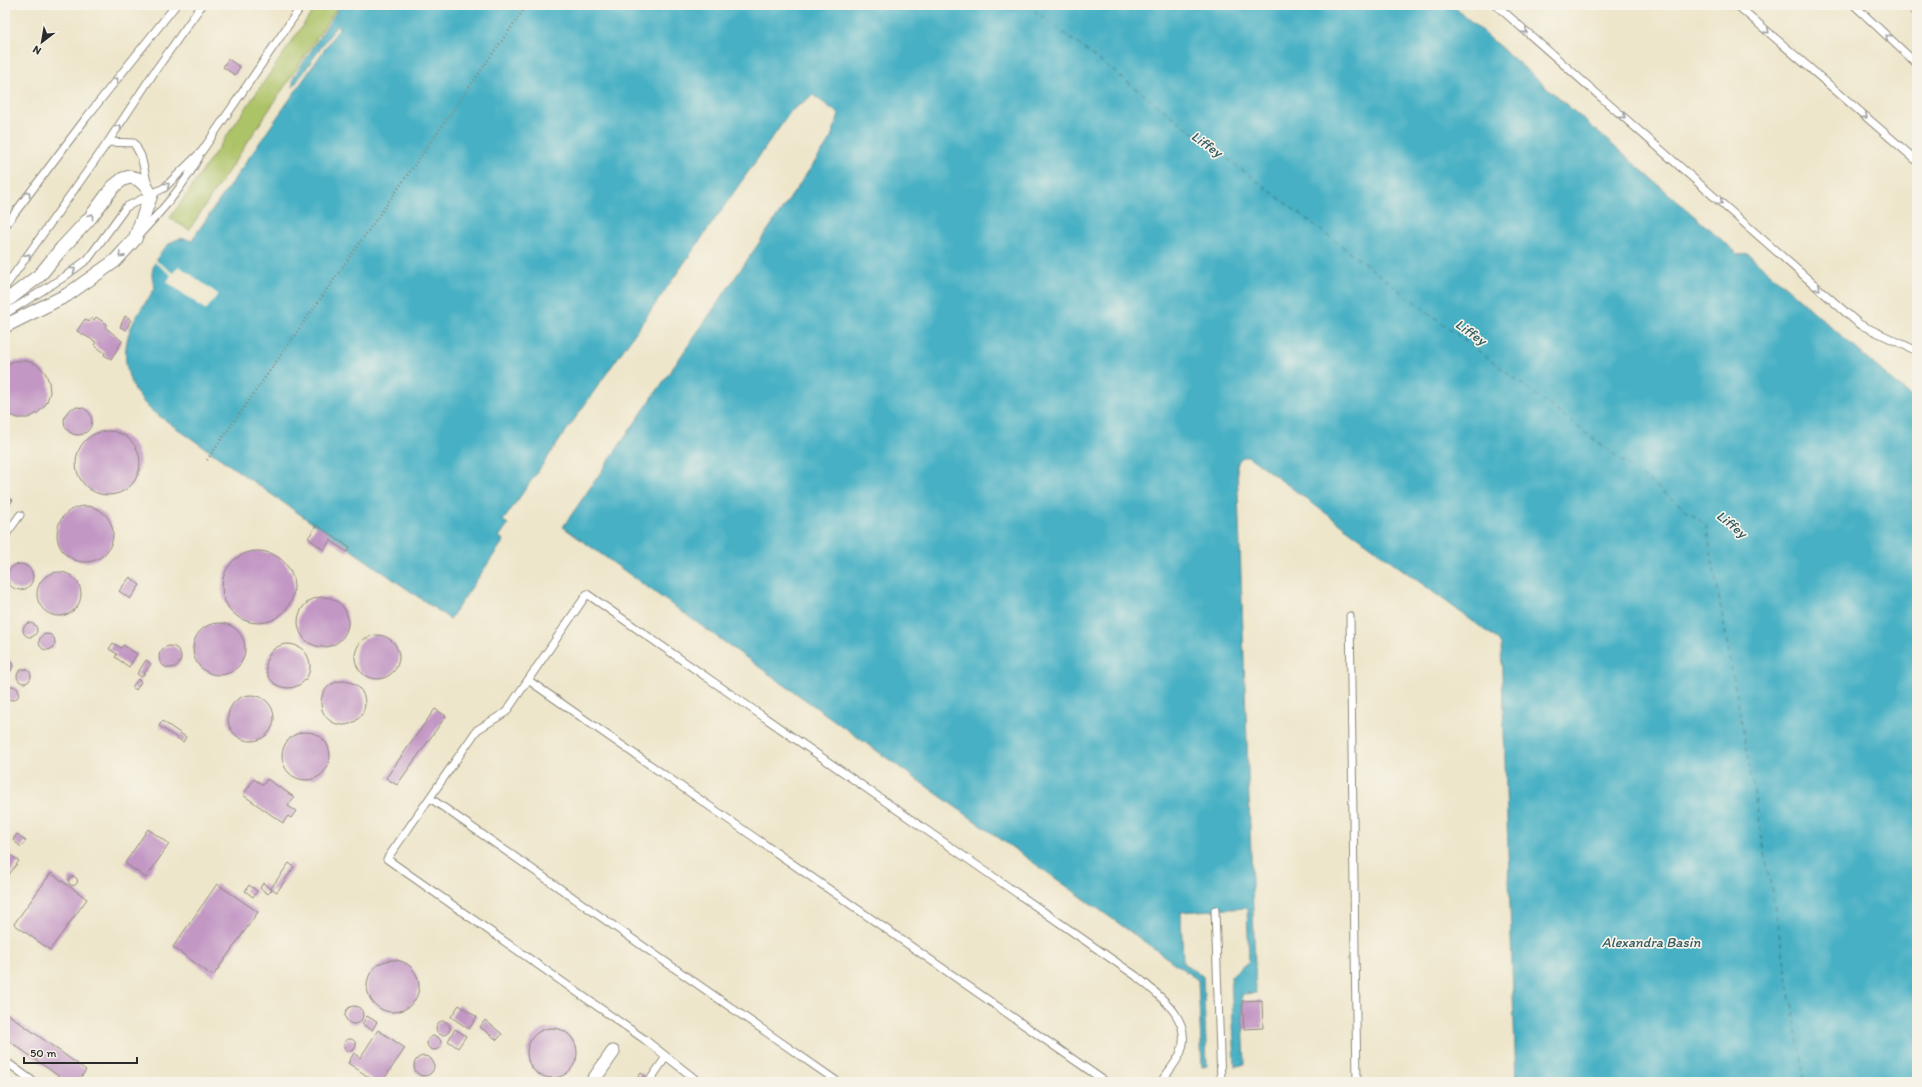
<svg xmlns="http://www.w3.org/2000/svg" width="1922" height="1087" viewBox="0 0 1922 1087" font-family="Itim,sans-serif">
<rect width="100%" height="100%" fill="#f7f3e8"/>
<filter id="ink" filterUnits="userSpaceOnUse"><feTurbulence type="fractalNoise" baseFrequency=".025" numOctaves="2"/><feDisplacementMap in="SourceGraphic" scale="8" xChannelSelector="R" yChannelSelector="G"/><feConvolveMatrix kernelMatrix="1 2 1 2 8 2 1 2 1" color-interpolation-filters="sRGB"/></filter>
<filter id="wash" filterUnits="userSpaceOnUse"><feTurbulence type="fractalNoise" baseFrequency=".012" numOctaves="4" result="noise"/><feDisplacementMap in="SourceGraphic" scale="16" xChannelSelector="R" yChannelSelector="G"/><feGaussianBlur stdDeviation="0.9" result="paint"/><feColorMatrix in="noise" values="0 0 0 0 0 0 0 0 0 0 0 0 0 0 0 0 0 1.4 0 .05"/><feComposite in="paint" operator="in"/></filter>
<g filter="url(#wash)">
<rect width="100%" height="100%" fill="#eee6cb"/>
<path fill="#adc368" stroke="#6c774a" d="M317,5H339L189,230L170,218Z"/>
<path fill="#46b0c4" stroke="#386e78" d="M341,5H1452L1739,255L1748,254L1917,402V1082H1516L1501,645L1497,639L1248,456L1241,458L1237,464L1256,993L1242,994L1245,1065L1235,1066L1231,976L1249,961L1247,908L1181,912L1183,963L1203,976L1207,1066L1202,1067L1198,980L563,527L830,140L839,114L813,95L791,111L503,521L508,524L499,537L504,540L450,619L152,411C129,390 119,361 130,330C135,316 147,301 155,288C154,284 152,279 152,275C152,258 174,230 191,241L340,27L337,25L293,87V79L297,72Z"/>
<path fill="#eee6cb" d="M155,260L173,273L179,266L218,294L206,310L167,282L171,275L154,262Z"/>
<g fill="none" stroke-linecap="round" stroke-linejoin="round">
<path stroke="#345a61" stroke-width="1" stroke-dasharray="5 4" stroke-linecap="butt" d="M1027,5L1706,525L1806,1082"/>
</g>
<g id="blocks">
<path fill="#c297c4" d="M228,59L240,67L235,75L223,67Z
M125,316L131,319L126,330L120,327Z
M96,317L107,324L105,327L122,341L111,359L104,355L105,353L94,345L96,342L77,331L85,319L89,322L92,318L94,320Z
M14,361H26L36,364L45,372L49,382L50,393L46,404L38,413L28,418H18L5,413V366Z
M64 421a14 14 0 1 1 28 0a14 14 0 1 1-28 0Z
M76 463a32 32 0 1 1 64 0a32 32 0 1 1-64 0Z
M5,496L13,500L5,512Z
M57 534a28 28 0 1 1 56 0a28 28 0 1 1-56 0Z
M317,525L350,548L347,552L330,540L324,550L308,538Z
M222 587a36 36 0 1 1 72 0a36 36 0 1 1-72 0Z
M7 577a13 13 0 1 1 26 0a13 13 0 1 1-26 0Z
M37 594a22 22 0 1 1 44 0a22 22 0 1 1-44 0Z
M130,577L140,585L130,599L119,591Z
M298 622a25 25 0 1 1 50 0a25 25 0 1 1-50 0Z
M193 649a26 26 0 1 1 52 0a26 26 0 1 1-52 0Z
M23 630a7 7 0 1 1 14 0a7 7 0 1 1-14 0Z
M39 642a8 8 0 1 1 16 0a8 8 0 1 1-16 0Z
M355 657a22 22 0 1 1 44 0a22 22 0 1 1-44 0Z
M113,643L121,648L123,645L137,654L129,667L115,657L117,654L109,649Z
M266 666a22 22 0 1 1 44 0a22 22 0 1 1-44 0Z
M159 657a11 11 0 1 1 22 0a11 11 0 1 1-22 0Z
M5,658L10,660L13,665L11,671L5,674Z
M146,660L151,664L142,677L137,674Z
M17 676a7 7 0 1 1 14 0a7 7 0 1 1-14 0Z
M138,679L141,682L136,690L132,687Z
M321 703a22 22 0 1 1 44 0a22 22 0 1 1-44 0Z
M5 693a7 7 0 1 1 14 0a7 7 0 1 1-14 0Z
M228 718a23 23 0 1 1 46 0a23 23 0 1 1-46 0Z
M435,709L446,716L397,785L386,778Z
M162,721L186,737L183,742L159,726Z
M282 756a24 24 0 1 1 48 0a24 24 0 1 1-48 0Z
M254,779L263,785L267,779L294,797L288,806L296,811L291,818L288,816L283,823L243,795Z
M148,829L169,844L146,878L125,863Z
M17,834L26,841L21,847L13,840Z
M5,851L19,861L5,880Z
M289,863L294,867L277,892L271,888Z
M51,873L87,899L50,950L14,924Z
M68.5 881a4.5 4.5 0 1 1 9 0a4.5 4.5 0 1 1-9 0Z
M263,883L272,890L268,894L260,888Z
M217,884L258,912L213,976L173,947Z
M249,885L257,891L253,897L245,891Z
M367 986a26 26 0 1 1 52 0a26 26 0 1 1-52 0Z
M1262,1000L1263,1028L1244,1029L1242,1001Z
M459,1005L477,1017L469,1029L451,1017Z
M345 1015a9 9 0 1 1 18 0a9 9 0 1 1-18 0Z
M5,1012L86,1070L78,1082H67L5,1038Z
M367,1016L377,1022L372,1030L362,1024Z
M485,1020L502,1034L497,1040L480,1027Z
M436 1028a7 7 0 1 1 14 0a7 7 0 1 1-14 0Z
M527 1053a25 25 0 1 1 50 0a25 25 0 1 1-50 0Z
M455,1029L466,1036L458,1048L448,1041Z
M378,1030L405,1048L382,1082H376L348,1063L354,1053L360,1058Z
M427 1043a7 7 0 1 1 14 0a7 7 0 1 1-14 0Z
M344 1045a6 6 0 1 1 12 0a6 6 0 1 1-12 0Z
M414 1066a10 10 0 1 1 20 0a10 10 0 1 1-20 0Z
M641,1073L650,1080L654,1082H635Z"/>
</g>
</g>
<g filter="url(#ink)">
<use href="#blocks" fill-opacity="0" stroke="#8c887b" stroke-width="1"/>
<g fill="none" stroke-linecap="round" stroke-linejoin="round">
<defs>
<path id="lane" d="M1496,5L1859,324L1917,351
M1737,5L1917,161
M1854,5L1917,64
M108,142L134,143L141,156L148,186
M5,226L86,118L176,5
M140,234C162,210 184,186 199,157
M5,287L108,142L155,71L202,5
M5,314L64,277L88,259L126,207L164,188L202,151L302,5
M5,536L20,515
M1350,616L1357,1082
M528,680L1106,1082
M430,798L838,1082
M1215,910L1221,1082
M5,1061L34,1082
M650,1080L666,1057
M699,1082L644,1039L387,859L477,730L506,712L587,594L1136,976C1158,995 1195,1019 1180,1054C1176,1063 1167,1073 1161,1082"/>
<path id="street" d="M1913,5L1917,9
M5,302L40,275L62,248L90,218L113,187L123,179L130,177L138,179L145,185L151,195L135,239L115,261L67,295L5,326
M592,1082L613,1052"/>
</defs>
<use href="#lane" stroke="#8c887b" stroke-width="9"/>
<use href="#street" stroke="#8c887b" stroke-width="15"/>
<path stroke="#8c887b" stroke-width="2.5" stroke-dasharray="1 3" stroke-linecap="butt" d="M207,460L527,5"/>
<use href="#lane" stroke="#fff" stroke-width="7"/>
<use href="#street" stroke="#fff" stroke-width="13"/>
</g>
<defs><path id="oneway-chevron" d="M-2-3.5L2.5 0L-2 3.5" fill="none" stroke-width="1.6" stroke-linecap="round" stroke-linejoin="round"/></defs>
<g stroke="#a0a0a0">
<use href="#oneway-chevron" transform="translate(1525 31) rotate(41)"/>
<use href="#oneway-chevron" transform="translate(1767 31) rotate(41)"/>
<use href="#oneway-chevron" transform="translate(1888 37) rotate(-137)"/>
<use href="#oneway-chevron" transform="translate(116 80) rotate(-51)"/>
<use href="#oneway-chevron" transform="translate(1623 116) rotate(41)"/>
<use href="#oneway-chevron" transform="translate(1865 116) rotate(41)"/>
<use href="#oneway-chevron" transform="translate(119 127) rotate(-56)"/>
<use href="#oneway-chevron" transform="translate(167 185) rotate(-39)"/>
<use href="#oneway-chevron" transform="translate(28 194) rotate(-53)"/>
<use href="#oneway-chevron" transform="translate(1720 202) rotate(41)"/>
<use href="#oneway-chevron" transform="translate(91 216) rotate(-52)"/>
<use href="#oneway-chevron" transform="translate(121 255) rotate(132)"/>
<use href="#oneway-chevron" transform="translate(28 256) rotate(-55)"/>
<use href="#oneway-chevron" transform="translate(73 270) rotate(-36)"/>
<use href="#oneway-chevron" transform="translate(1818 288) rotate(41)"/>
</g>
</g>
<g text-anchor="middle" stroke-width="3.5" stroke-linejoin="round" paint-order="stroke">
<g font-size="14" font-style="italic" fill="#345a61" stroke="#f7f3e8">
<text transform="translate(1207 144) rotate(35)" y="5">Liffey</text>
<text transform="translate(1471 332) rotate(35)" y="5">Liffey</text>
<text transform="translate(1732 524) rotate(39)" y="5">Liffey</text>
<text x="1651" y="947">Alexandra Basin</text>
</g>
</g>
<rect width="1922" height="1087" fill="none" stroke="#f7f3e8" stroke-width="20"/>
<g transform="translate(42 42) rotate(211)" stroke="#f7f3e8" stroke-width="3" paint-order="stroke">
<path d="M0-3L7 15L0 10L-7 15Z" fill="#2b2b2b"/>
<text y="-6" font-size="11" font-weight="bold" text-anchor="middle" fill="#2b2b2b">N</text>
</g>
<path d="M24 1057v6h113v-6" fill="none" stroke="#2b2b2b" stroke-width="2"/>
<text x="30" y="1057" font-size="12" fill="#2b2b2b" stroke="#f7f3e8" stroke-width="3" paint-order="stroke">50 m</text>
</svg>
